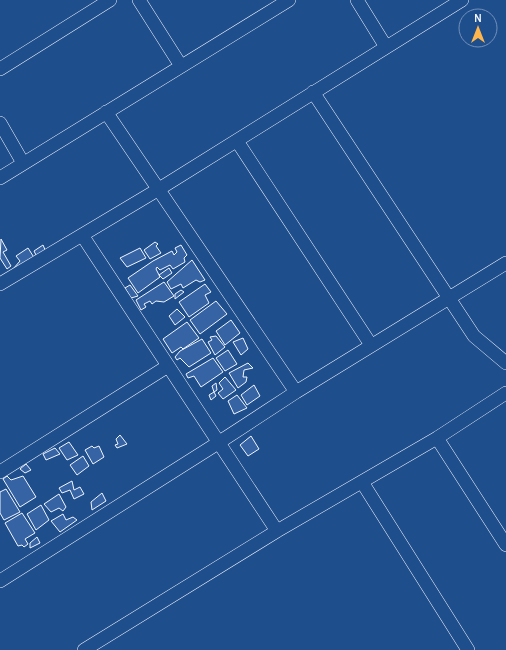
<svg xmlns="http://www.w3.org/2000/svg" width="506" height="650" viewBox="0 0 506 650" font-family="Karla,sans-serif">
<rect width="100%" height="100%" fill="#1f4e8c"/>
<path fill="#3563a3" stroke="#f2f6ff" d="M1,239L7,250L3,252L11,266L7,269L0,258Z
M155,242L158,244L156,246L161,253L150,259L144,250Z
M43,245L46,252L37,257L34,251Z
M181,245L187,255L184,258L185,262L173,269L170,265L160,270L157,267L156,269L160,277L138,293L128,278L153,261L172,251L174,255L177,252L175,248Z
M28,248L35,259L18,268L13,269L20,261L16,256Z
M140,248L146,258L127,267L120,258Z
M192,260L205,280L200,282L196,280L183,288L181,284L171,289L167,282Z
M169,268L172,273L163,279L159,275Z
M164,282L174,296L164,302L156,301L152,304L150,301L144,304L146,307L141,310L136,300Z
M205,284L211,292L205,295L209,303L189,317L179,302Z
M130,285L138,296L131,298L125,288Z
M181,290L184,292L175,299V294Z
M216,301L227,314L200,334L190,320Z
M177,309L185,317L175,325L169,316Z
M231,320L240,333L225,345L216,331Z
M187,322L199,338L183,349L181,347L172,353L163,339Z
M216,336L225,347L215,355L208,342L212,340L210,337Z
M243,338L248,349L241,355L233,342Z
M202,339L211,353L189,367L180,358L177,360L175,357L180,351Z
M228,350L237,364L225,371L216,358Z
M213,358L223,372L201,387L194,376L188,378L186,374Z
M248,363L253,368L244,370L243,377H247L246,382L238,388L229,373Z
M225,377L236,390L223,399L218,393L223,389L219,383Z
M216,383L217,390L214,392L212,386Z
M254,385L260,396L247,405L241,395Z
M214,392L216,396L211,400L209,395Z
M237,395L247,408L234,414L228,401Z
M120,435L127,444L117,448L115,445L118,444L116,439Z
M251,436L259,449L248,456L240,445Z
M69,442L78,455L67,460L59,448Z
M92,446L94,448L99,446L104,457L93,464L85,450Z
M55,448L60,454L46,460L43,454Z
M83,456L89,466L77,475L70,465Z
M26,464L31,470L25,473L20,469Z
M7,476L11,480L23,476L36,497L20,507L3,479Z
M72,481L74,490L80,487L84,494L74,499L70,490L62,493L59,488Z
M6,489L20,512L4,520L0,513V492Z
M102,493L106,501L92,510L91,502Z
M59,494L66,507L63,511L59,508L51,512L44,504Z
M41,505L49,520L36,530L27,514Z
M22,513L35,533L25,539L28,544L24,547L22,545L18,546L5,523Z
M63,514L66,520L73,517L77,520L60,532L51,521Z
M37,537L40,543L30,548V543Z"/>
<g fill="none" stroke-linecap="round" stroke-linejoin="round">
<defs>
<path id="minor" d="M139,0L181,66
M357,0L386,47
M0,69L110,0
M313,92L474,336L506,363
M106,112L296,392
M0,123L23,163
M237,141L371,345
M0,178L289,0
M82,235L277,531
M0,284L159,189L462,0
M437,438L506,545
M0,472L168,366
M362,482L468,650
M0,581L218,443L296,392L506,263
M84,650L277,531L437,438L506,393"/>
</defs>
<use href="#minor" stroke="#f2f6ff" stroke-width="14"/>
<use href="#minor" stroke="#1f4e8c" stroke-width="13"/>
</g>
<g transform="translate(478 28)"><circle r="19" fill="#1f4e8c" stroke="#7391ba"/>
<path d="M0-3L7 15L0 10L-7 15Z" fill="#ffb74d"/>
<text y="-6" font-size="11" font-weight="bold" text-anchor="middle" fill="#f2f6ff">N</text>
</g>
</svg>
